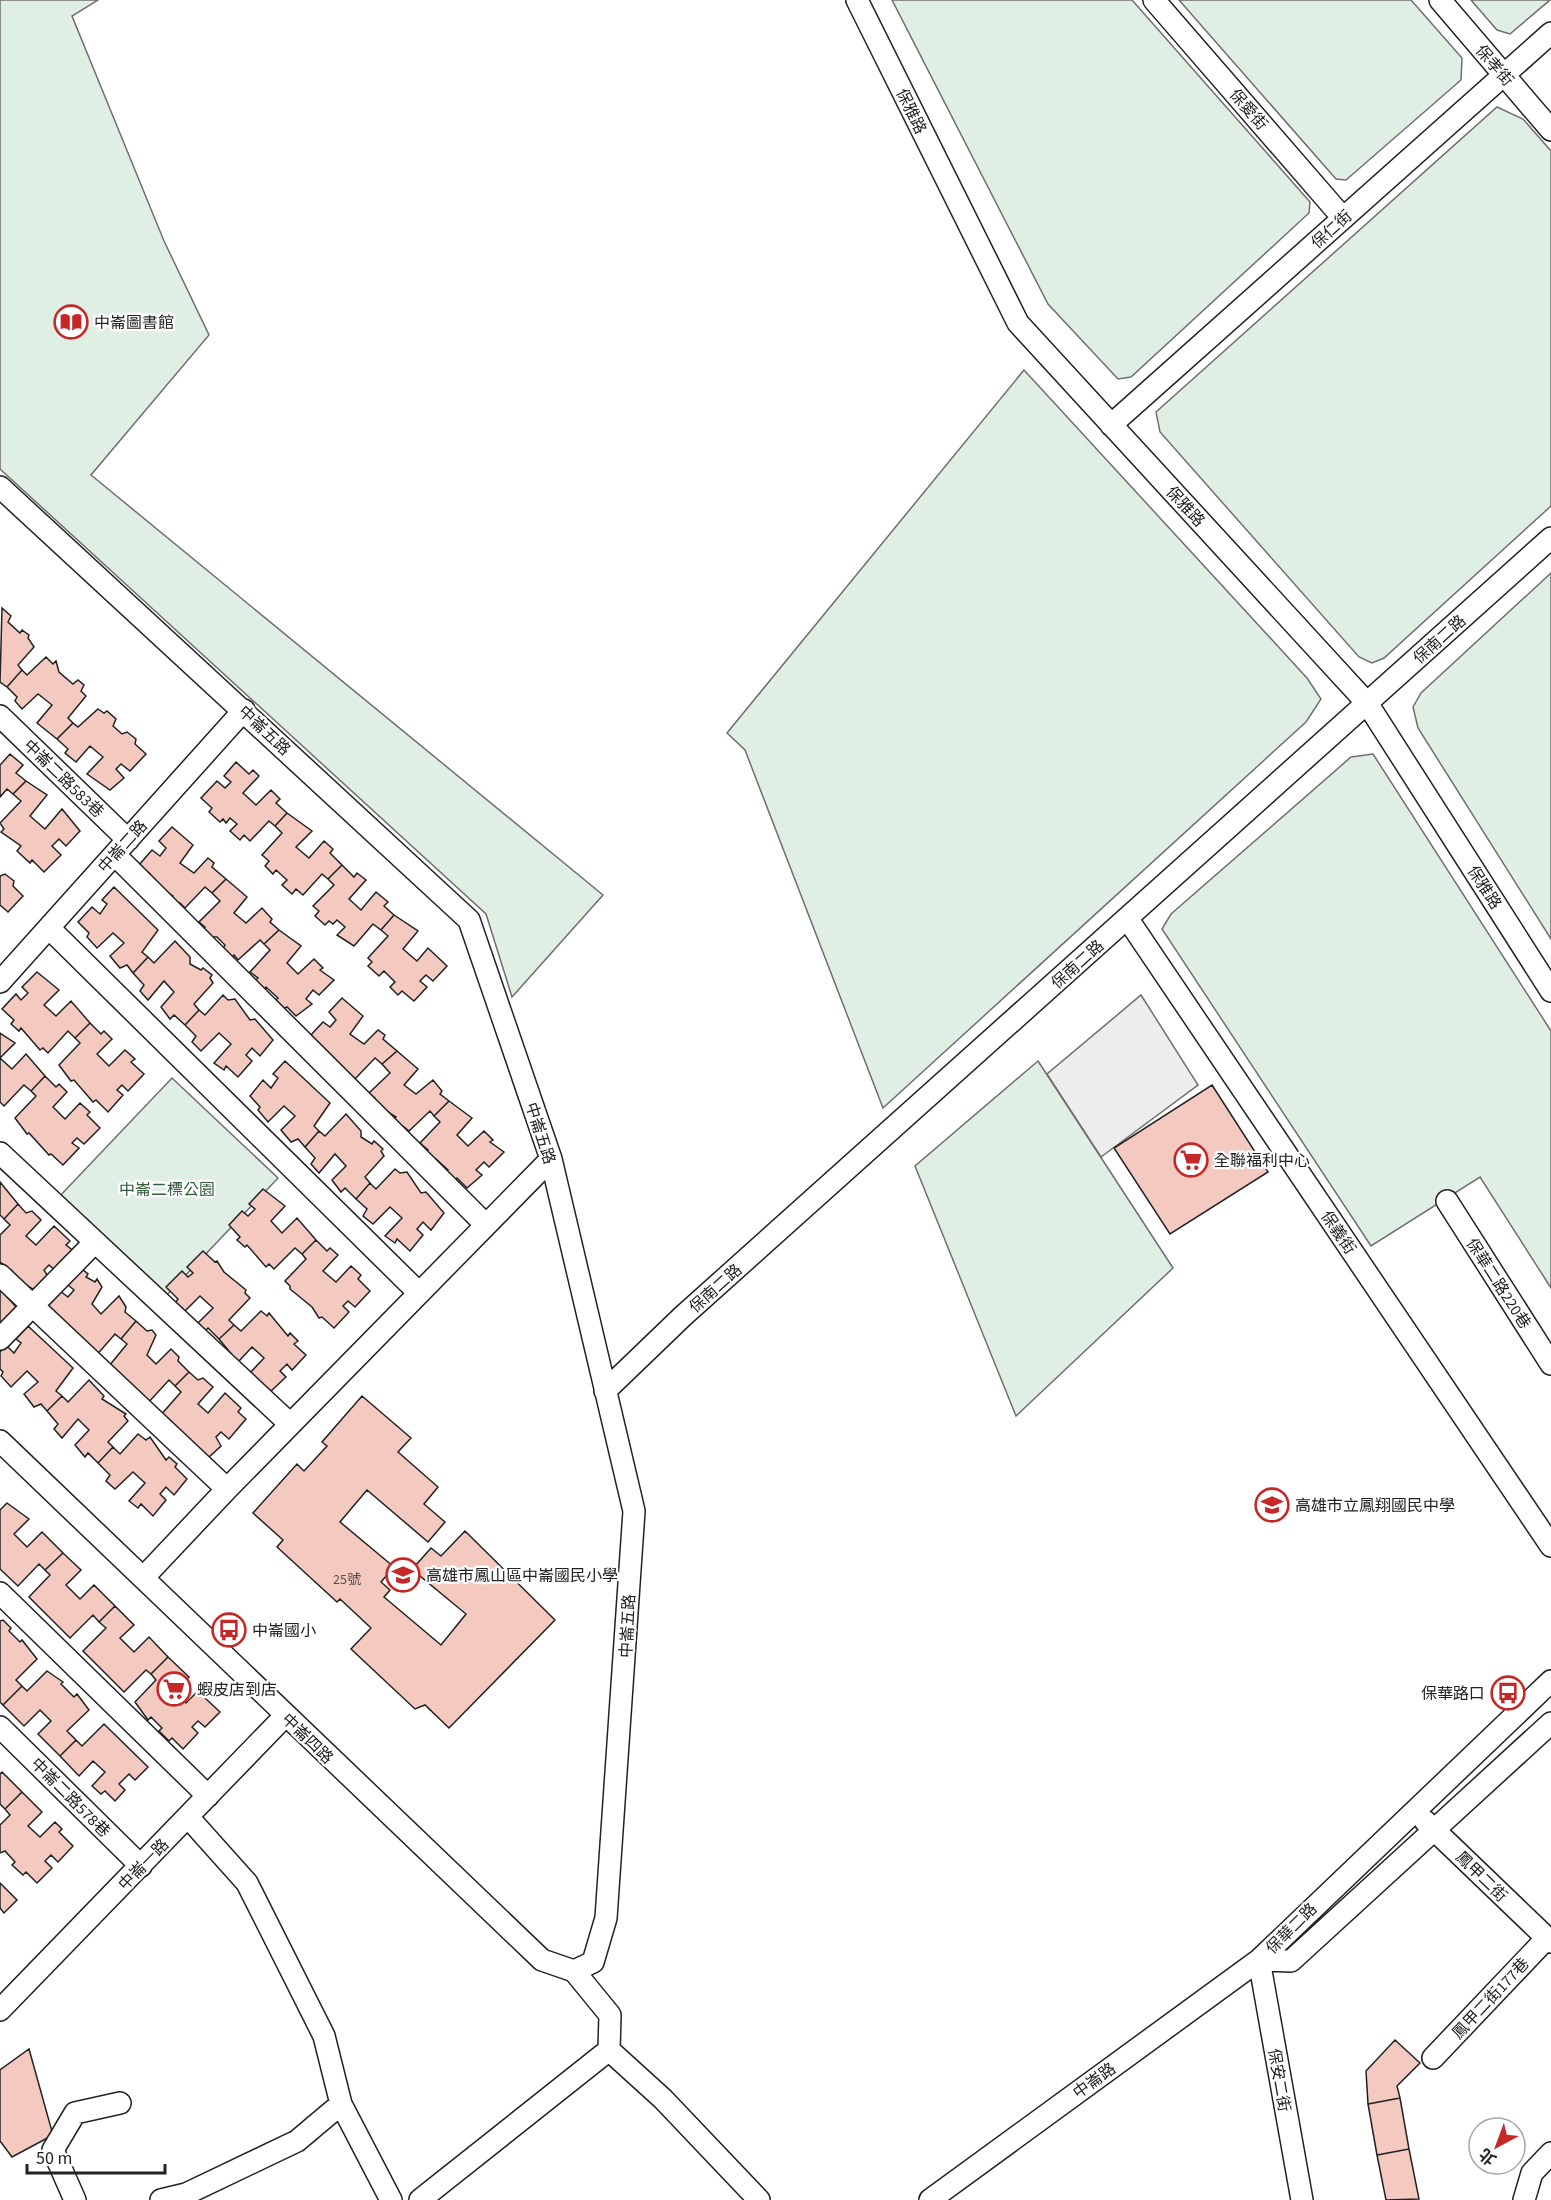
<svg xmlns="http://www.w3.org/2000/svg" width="1551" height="2200" viewBox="0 0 1551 2200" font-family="'Source Sans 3','Noto Sans TC',sans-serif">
<rect width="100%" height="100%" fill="#fff"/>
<path fill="#e0efe3" stroke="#6f6f6f" stroke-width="1.5" d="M0,0H98L72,16L164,241L209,335L91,475L603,895L512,997L486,914L0,469Z
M892,0H1132L1310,202L1309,213L1131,377L1118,379L1048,304Z
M1179,0H1411L1462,58L1461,80L1346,180L1336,179Z
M1471,0H1550L1510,34L1497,30Z
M1497,107L1523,119L1551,151V506L1384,658L1372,663L1359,657L1160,432L1156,412Z
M1024,370L1307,678L1321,699L1306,722L883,1108L745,750L727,733Z
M1551,573V939L1418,728L1413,707L1421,693Z
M1373,754L1551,1031V1288L1480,1177L1371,1246L1162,929L1171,914L1351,757Z
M1038,1061L1173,1268L1016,1416L915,1166Z
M172,1078L278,1178L163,1299L57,1199Z"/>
<path fill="#ededed" stroke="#6f6f6f" stroke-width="1.5" d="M1141,995L1198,1085L1101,1157L1047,1074Z"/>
<path fill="#f3c9c0" stroke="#222" stroke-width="1.5" d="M2,608L11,616L8,622L20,633L22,630L29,635L28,638L34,647L18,665L22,670L7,687L0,682Z
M46,657L53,664L56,661L59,672L73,684L78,680L84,685L81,691L86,696L68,718L73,723L57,739L37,723L52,705L38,694L22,709L15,701L17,697L7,687L22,670L27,675Z
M98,709L104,713L107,711L116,719L113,726L122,734L127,732L136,739L135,744L146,754L130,771L121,764L116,769L124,778L110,790L87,774L103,757L90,746L76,762L65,753L68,749L57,739L73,723L78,727Z
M10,754L23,765L16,773L26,781L13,794L7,789L0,797V765Z
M236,762L249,774L253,770L259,776L243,793L256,805L271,790L280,799L276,803L287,813L275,826L269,821L250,841L244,835L240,840L230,831L237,824L230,818L226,823L223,819L220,822L209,812L212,808L201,798L217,781L225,788L231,782L224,776Z
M26,781L47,795L30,816L45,829L62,809L80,831L66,846L59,839L52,846L61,855L44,872L32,860L30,863L17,851L21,846L1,832L4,829L0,823L21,801L13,794Z
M287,813L312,831L296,847L309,858L324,841L333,849L330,853L342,865L328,879L322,874L303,895L296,889L292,894L282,885L287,880L276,870L273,874L265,866L269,861L262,855L282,833L275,826Z
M172,827L193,845L180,863L194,873L208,858L214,863L212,867L226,879L212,893L205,887L185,908L180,903L176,907L168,901L173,896L147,878L150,874L139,865L152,850L160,856L166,848L159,841Z
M342,865L354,877L357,873L366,880L349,899L361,910L376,892L388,902L384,906L394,915L381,930L373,924L354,946L337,935L345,927L337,920L333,924L329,921L325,925L315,916L319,911L313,906L334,885L328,879Z
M5,874L14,881L13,886L23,896L8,912L0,905V876Z
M226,879L247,897L234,913L246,923L262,908L272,919L270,922L279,930L264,944L260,940L238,960L234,955L231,959L222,950L225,945L217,937H211L202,931L205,927L199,922L220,901L212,893Z
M114,887L158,930L142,952L148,957L133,973L127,965L120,968L110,956L124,943L113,933L97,948L87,937L89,933L78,922L92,907L100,914L107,904L102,900Z
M394,915L418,931L403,949L417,961L428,948L447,966L433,981L426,975L420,981L427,987L414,1001L402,991L398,995L390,987L395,982L384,971L379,976L368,966L372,962L368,958L388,936L381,930Z
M279,930L301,946L287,963L298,974L314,959L323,968L320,970L334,980L319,995L313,990L306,999L312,1004L296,1016L287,1007L283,1009L274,1002L278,998L266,987L263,991L253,982L258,978L250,972L270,950L264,944Z
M175,941L190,957V964L201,970L203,968L212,975L210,978L213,983L194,1004L199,1010L185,1025L174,1015L170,1019L161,1007L174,992L164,981L148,1000L140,991L144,985L133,973L148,957L154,963Z
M37,972L59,990L44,1005L56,1016L71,1001L90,1023L75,1038L68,1031L48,1053L43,1048L40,1050L21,1028L19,1031L11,1024L14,1020L2,1009L16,994L21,1000L28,993L22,987Z
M223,995L228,1000L235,999L250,1020L255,1019L273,1040L260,1056L252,1048L246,1055L252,1061L238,1077L226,1066L224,1070L214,1063L231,1044L219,1033L201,1051L192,1042L196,1036L185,1025L199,1010L205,1015Z
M342,998L363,1016L350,1034L364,1044L378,1030L385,1035L383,1039L397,1051L382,1064L375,1058L355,1079L351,1075L347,1079L338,1072L343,1067L310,1036L323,1022L330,1027L336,1020L329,1012Z
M90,1023L101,1034L104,1031L112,1039L97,1054L109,1066L125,1050L135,1059L131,1062L144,1074L128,1091L122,1085L117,1090L123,1095L108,1112L96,1100L93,1102L74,1080L71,1081L59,1065L80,1043L75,1038Z
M0,1033L15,1043L0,1058Z
M397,1051L418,1069L404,1085L416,1094L433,1080L442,1091L440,1094L449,1101L434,1116L430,1111L409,1131L404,1127L401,1130L392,1122L396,1117L372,1102L375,1098L369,1093L390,1073L382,1064Z
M26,1054L45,1076L31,1091L24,1085L4,1106L0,1102V1058L12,1069Z
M285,1061L330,1103L314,1126L319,1131L305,1147L298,1139L291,1142L281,1130L295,1116L284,1106L268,1122L258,1110L260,1107L250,1096L263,1080L271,1088L278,1078L273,1074Z
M45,1076L56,1087L59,1084L67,1092L53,1107L65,1119L80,1103L90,1112L87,1115L100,1128L84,1144L77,1138L72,1143L79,1148L63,1165L51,1154L49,1155L29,1133L27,1134L15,1118L36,1096L31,1091Z
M1212,1085L1268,1172L1170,1234L1114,1148Z
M449,1101L472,1118L457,1135L468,1146L484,1131L493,1140L490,1142L504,1152L489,1167L484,1162L476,1170L482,1175L467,1188L457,1178L454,1181L444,1173L448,1170L436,1159L433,1162L423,1154L428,1150L420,1143L440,1122L434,1116Z
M346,1114L361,1131V1137L372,1144L374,1141L383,1149L381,1151L384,1156L365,1177L370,1183L356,1199L345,1188L341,1192L332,1180L346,1166L335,1154L319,1173L311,1164L315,1158L305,1147L319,1131L325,1136Z
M395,1169L400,1173L407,1172L421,1193L426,1192L444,1213L431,1230L423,1222L417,1229L423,1235L410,1251L397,1239L395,1243L385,1236L402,1218L390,1207L373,1224L363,1216L367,1209L356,1199L370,1183L376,1189Z
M0,1182L18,1204L4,1219L0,1215Z
M263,1189L285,1206L271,1221L282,1233L297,1218L316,1240L302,1254L295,1248L274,1269L269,1264L266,1267L247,1245L245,1247L237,1240L240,1237L229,1225L242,1211L248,1216L255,1209L249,1204Z
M18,1204L26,1213L32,1211L41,1220L26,1236L36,1245L54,1226L70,1241L66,1245L75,1252L57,1272L49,1265L44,1270L49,1278L36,1291L9,1275L12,1271L0,1262V1235L10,1225L4,1219Z
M316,1240L327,1251L330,1248L338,1255L323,1271L336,1282L351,1266L361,1275L358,1279L370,1291L355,1307L348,1301L343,1306L349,1312L334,1328L322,1317L319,1318L312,1307L290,1289V1286L285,1281L306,1259L302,1254Z
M203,1251L215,1262L217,1261L224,1272L246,1290L245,1293L250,1298L229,1320L234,1325L219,1339L208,1328L205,1331L198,1323L213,1308L200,1296L184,1312L175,1303L178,1299L166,1287L182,1271L188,1277L193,1273L187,1267Z
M82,1269L88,1274L86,1277L95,1282L97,1279L102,1287L92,1304L101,1314L119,1296L126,1307L125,1312L136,1321L121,1339L115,1334L95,1357L45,1307L60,1291L68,1297L74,1290L68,1285Z
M0,1289L17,1308L3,1324L0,1322Z
M261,1311L267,1316L269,1313L288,1336L290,1333L298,1341L294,1344L306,1355L292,1370L287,1364L280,1371L286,1377L271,1391L249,1374L264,1358L252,1347L238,1362L219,1339L234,1325L241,1331Z
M136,1321L147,1331L152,1330L156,1335L147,1355L156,1364L171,1349L179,1357L178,1361L189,1372L175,1386L169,1380L147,1404L109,1366L127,1344L121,1339Z
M28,1326L73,1368L56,1391L62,1396L47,1411L41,1404L34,1407L24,1394L38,1382L27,1371L11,1387L1,1376L3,1372L0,1369V1352L6,1345L14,1353L21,1343L16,1339Z
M189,1372L198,1380L203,1378L213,1387L198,1404L208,1413L225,1393L241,1408L238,1412L246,1419L229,1439L221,1432L216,1437L221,1446L208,1458L160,1416L181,1392L175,1386Z
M89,1380L104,1396L102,1399L126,1414L124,1416L128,1421L108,1442L113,1447L98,1463L88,1453L85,1457L75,1445L89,1430L78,1419L62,1438L54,1429L58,1424L47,1411L62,1396L68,1402Z
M362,1396L411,1438L398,1452L438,1487L424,1504L445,1522L428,1542L367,1490L340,1522L394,1567L381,1582L390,1590L384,1597L441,1645L466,1614L420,1576L416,1565L431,1548L441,1556L465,1531L555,1620L449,1728L425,1705L415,1709L351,1649L371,1628L340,1599L337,1602L277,1547L283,1540L253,1513L297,1464L304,1471L327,1446L322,1442Z
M138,1434L146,1440L150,1437L166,1460L169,1457L177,1464L175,1467L187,1479L174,1495L166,1487L160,1494L166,1500L153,1516L141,1504L138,1508L129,1501L145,1483L133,1472L115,1489L106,1481L110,1475L98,1463L113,1447L120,1454Z
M7,1503L29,1519L14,1534L27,1547L42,1532L63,1553L45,1570L39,1564L18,1586L0,1569V1510Z
M63,1553L81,1570L66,1585L80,1599L94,1585L115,1606L99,1622L93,1615L70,1638L29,1597L50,1575L45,1570Z
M115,1606L134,1625L120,1638L134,1652L149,1637L168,1657L151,1674L146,1670L124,1692L83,1651L106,1628L99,1622Z
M3,1620L11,1628L9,1631L20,1642L22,1640L37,1659L16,1680L22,1686L3,1705L0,1702V1621Z
M168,1657L189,1677L175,1691L186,1703L202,1687L209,1694L205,1698L220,1712L205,1727L198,1721L192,1727L198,1733L183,1749L172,1738L169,1741L159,1731L162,1728L151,1717L148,1720L135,1702L156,1680L151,1674Z
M47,1671L63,1682L61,1684L74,1697L77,1694L89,1710L67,1731L76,1740L60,1756L38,1734L51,1721L40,1710L24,1726L3,1705L22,1686L27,1691Z
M104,1724L148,1767L135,1780L129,1774L119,1784L125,1790L115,1801L105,1791L101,1794L92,1786L105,1772L93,1761L79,1776L60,1756L76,1740L82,1746Z
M2,1772L22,1792L5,1809L0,1804V1774Z
M22,1792L42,1812L28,1826L40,1837L55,1822L62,1829L59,1832L73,1846L58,1862L51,1855L45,1861L52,1868L37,1883L26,1872L23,1875L12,1865L15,1862L5,1851L0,1853V1825L10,1815L5,1809Z
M0,1883L17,1900L4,1913L0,1908Z
M1395,2040L1420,2063L1397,2086L1400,2098L1368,2104L1366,2071Z
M29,2049L53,2135L12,2157L0,2141V2070Z
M1400,2098L1409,2149L1377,2155L1368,2104Z
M1409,2149L1419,2199L1386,2200L1377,2155Z"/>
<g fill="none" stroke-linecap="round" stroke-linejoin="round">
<defs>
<path id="minor" d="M857,0L1018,323L1367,703L1551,991
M1154,0L1343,218
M1440,0L1551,130
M1111,425L1551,33
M0,487L469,920L551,1159L634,1511L606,1918L593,1962L574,1971
M0,716L128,840
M115,855L486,1225
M1127,918L1551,1546
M49,928L419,1293
M0,982L244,710
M0,1153L290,1424
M1447,1201L1551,1364
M0,1275L227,1489
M0,1339L95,1242
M605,1391L683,1316L1551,538
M0,1441L542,1960L574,1971
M143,1578L227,1489L551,1159
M0,1593L208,1796
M0,1727L141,1866
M188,1817L247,1883L324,2036L341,2104L391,2200
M1425,1821L1551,1942
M1259,1960L1291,1961L1551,1723
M1259,1960L1302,2200
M0,2010L285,1716
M609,2050L663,2099L759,2200
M1433,2058L1547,1938
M75,2200L53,2150L75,2113L120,2103
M161,2200L186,2194L297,2141L341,2104
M420,2200L609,2050L610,2015L574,1971
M930,2200L1259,1960L1551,1681
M1524,2200L1532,2173L1551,2153"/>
</defs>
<use href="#minor" stroke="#222" stroke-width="24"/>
<use href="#minor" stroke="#fff" stroke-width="21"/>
</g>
<defs>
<symbol id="library-ring" viewBox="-11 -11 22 22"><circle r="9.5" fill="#fff" stroke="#c62828" stroke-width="1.5"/><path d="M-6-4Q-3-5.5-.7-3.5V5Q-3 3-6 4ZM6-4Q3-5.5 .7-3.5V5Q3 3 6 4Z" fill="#c62828"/></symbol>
<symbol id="supermarket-ring" viewBox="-11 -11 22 22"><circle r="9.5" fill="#fff" stroke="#c62828" stroke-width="1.5"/><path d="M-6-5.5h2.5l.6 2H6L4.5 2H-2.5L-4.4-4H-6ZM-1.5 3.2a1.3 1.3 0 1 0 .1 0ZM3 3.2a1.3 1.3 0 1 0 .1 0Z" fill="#c62828"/></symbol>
<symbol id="school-ring" viewBox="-11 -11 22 22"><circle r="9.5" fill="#fff" stroke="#c62828" stroke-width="1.5"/><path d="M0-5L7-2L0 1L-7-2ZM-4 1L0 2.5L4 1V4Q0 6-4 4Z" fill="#c62828"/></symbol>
<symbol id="bus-ring" viewBox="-11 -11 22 22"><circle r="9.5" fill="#fff" stroke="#c62828" stroke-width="1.5"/><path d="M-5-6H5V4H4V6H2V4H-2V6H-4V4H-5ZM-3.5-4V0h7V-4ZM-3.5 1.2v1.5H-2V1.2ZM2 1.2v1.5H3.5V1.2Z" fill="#c62828"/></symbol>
</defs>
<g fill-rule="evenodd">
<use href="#library-ring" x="52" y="303" width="38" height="38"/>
<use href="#supermarket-ring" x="1172" y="1141" width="38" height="38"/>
<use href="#school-ring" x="1253" y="1486" width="38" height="38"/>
<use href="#school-ring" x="384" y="1556" width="38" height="38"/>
<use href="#bus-ring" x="210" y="1611" width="38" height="38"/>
<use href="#supermarket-ring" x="155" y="1670" width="38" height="38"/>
<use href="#bus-ring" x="1489" y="1674" width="38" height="38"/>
</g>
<g text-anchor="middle" stroke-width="4.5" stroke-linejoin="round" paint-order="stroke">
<g font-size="14" fill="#564c4a">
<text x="347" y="1584">25號</text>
</g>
<g font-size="16" fill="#222" stroke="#fff">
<text transform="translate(1495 65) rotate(49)" y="6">保孝街</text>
<text transform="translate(1249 109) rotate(49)" y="6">保愛街</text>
<text transform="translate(912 111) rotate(64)" y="6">保雅路</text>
<text transform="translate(1331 229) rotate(-42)" y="6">保仁街</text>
<text transform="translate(1186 506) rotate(47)" y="6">保雅路</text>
<text transform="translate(1439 639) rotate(-42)" y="6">保南二路</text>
<text transform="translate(265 730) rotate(43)" y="6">中崙五路</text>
<text transform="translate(64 778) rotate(44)" y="6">中崙二路583巷</text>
<text transform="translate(122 846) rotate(-48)" y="6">中崙二路</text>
<text transform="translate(1485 887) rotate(57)" y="6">保雅路</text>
<text transform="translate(1077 964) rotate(-42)" y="6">保南二路</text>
<text transform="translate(541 1133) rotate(72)" y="6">中崙五路</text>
<text transform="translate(1339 1232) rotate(56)" y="6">保義街</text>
<text transform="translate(1499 1283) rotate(57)" y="6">保華二路220巷</text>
<text transform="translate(715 1288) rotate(-42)" y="6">保南二路</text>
<text transform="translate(627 1626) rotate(-87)" y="6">中崙五路</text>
<text transform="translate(308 1738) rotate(44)" y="6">中崙四路</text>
<text transform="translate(71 1797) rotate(45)" y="6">中崙二路578巷</text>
<text transform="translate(143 1864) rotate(-46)" y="6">中崙一路</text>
<text transform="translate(1482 1876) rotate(44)" y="6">鳳甲二街</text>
<text transform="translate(1291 1928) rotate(-45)" y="6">保華二路</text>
<text transform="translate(1490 1998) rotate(-47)" y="6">鳳甲二街177巷</text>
<text transform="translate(1094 2080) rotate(-36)" y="6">中崙路</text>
<text transform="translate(1280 2080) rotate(80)" y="6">保安二街</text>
</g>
<g font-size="16" fill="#222" stroke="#fff" text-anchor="start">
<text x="94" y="328">中崙圖書館</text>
<text x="1214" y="1166">全聯福利中心</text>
<text x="1295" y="1511">高雄市立鳳翔國民中學</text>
<text x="426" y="1581">高雄市鳳山區中崙國民小學</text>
<text x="252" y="1636">中崙國小</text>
<text x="197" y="1695">蝦皮店到店</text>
<text x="1485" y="1699" text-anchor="end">保華路口</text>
</g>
<g font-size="16" fill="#2f5e38" stroke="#fff">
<text x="167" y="1195">中崙二標公園</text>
</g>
</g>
<g transform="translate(1497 2146) rotate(221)"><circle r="28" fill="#ffffff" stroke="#a7a7a7" stroke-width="1.5"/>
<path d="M0-4.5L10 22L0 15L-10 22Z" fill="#c62828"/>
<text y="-9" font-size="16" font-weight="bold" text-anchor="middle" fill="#222222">北</text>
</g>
<path d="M27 2164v9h138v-9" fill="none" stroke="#222222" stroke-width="3"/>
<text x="36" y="2164" font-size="18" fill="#222222" stroke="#ffffff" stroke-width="4.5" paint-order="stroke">50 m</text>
</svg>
